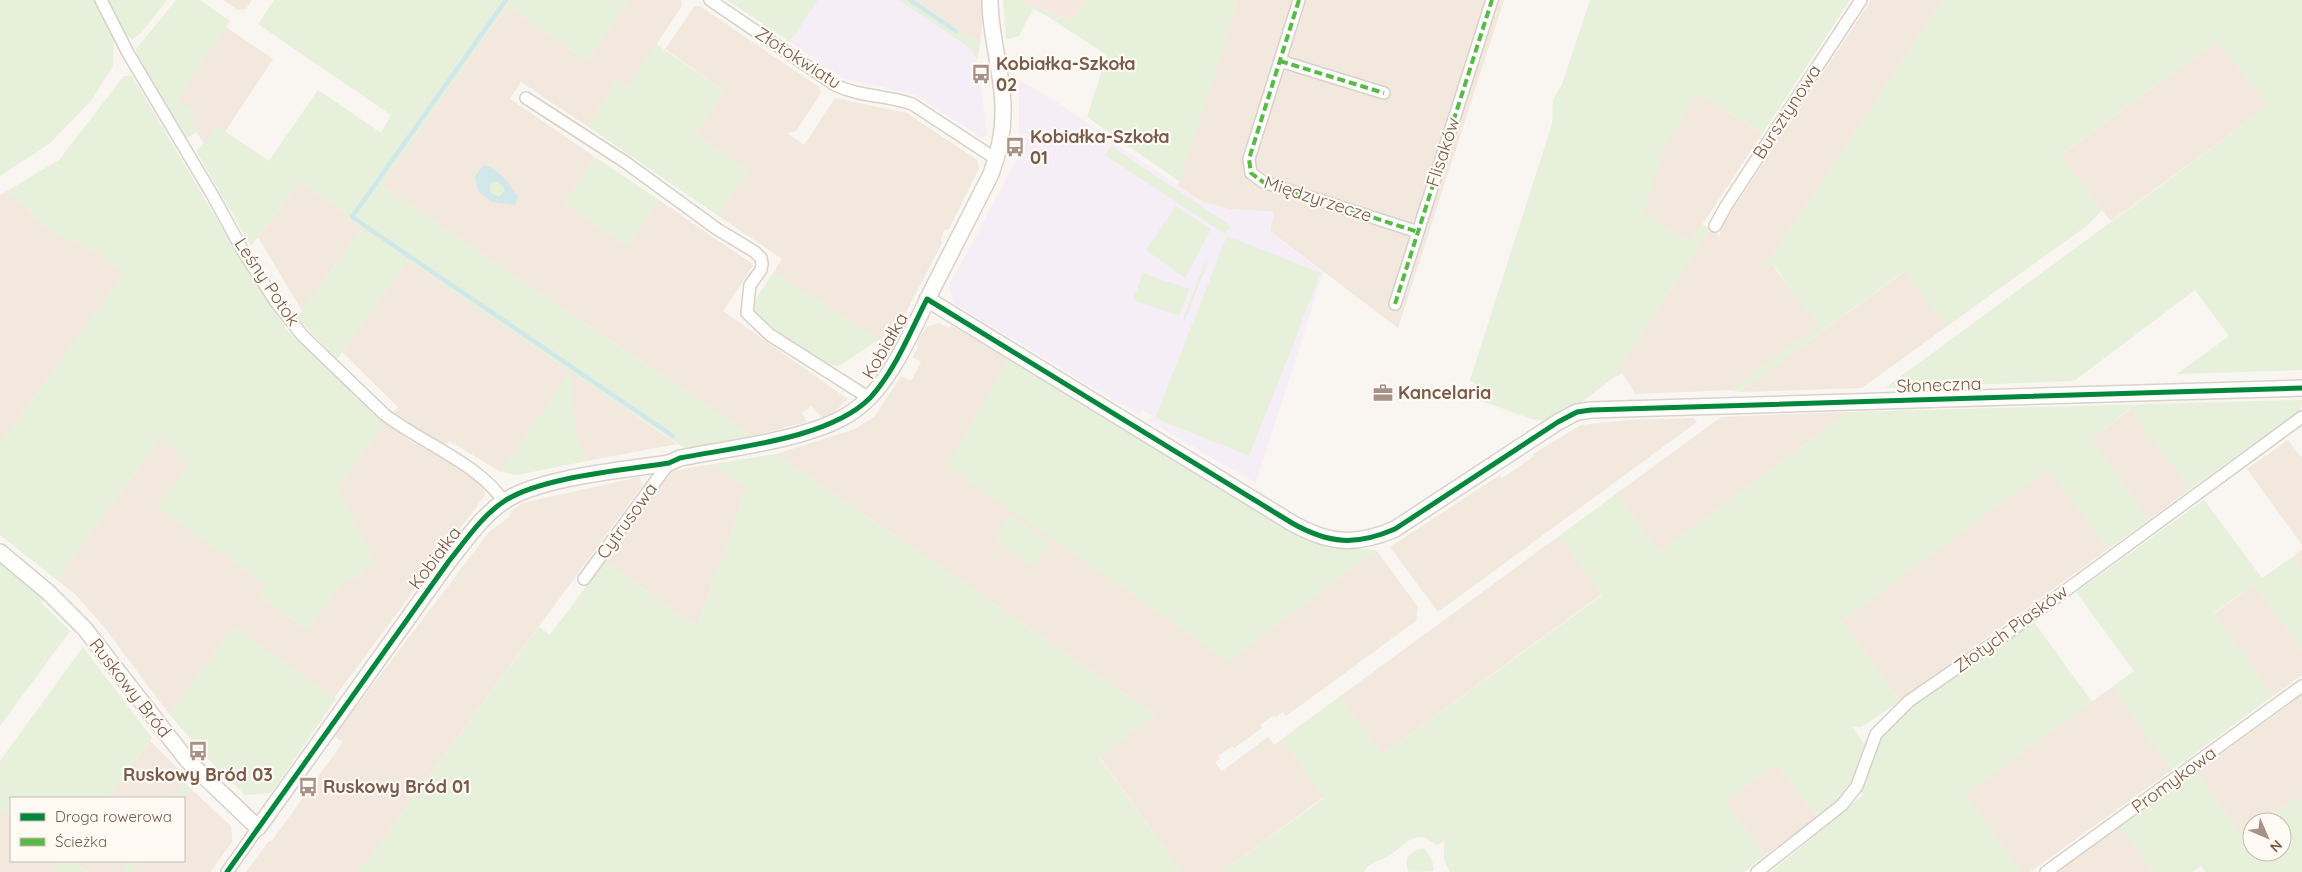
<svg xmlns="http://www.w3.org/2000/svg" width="2302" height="872" viewBox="0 0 2302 872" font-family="Quicksand,sans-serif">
<rect width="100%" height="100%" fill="#f9f5f0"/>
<path fill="#f2e8de" d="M223,0H252L246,9L238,10Z
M629,0H681L682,6L627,88L617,81L587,126L521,82L510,99L595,157L564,203L627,246L659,200L751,263L753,266L723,311L848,399L833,413L822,418L811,406L802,413L807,422L752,436L381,185L507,6L587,61Z
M915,0H985L980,44Z
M1238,0H1504L1398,328L1270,231L1274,212L1229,209L1203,202L1178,186Z
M1871,0H1943L1766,266L1772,265L1819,325L1731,390L1636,394L1622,373L1613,378L1710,229L1720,236L1721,227Z
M700,6L819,87L821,93L796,131L787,133L804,145L835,98L907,113L977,160L979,168L949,229L944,230L941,239L942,243L889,345L773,273L782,259L717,215L748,171L695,134L725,91L665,49L694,7Z
M226,27L273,59L225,132L218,127L204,143L189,121L177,99Z
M2217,41L2269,106L2111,221L2059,156Z
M1698,93L1762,134L1690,243L1643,212L1666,142Z
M300,182L348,215L349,220L362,229L302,311L258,237Z
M7,191L54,234L93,249L124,274L0,444V195Z
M408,260L677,444L587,461L576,437L570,372L501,472L449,441L443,449L391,416L398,407L342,352Z
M1905,271L1946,327L1862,388L1739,392Z
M939,323L949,328L951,325L1009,359L948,466L1228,661L1376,550L1418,607L1416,621L1286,716L1283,712L1276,717L1274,715L1260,725L1262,728L1234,748L1232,746L1218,756L1220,759L1215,762L1222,771L1268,737L1274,745L1282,739L1324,797L1222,872H1181L1099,756L1156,715L776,454L855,429L875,416L901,376L911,381L921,362L912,357L918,348L917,343L926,327Z
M2131,409L2190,489L2149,520L2090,439Z
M1849,412L1659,552L1616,494L1721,417Z
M1693,418L1697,422L1438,612L1390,547L1500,475L1502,478L1533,457V454L1581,425L1628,420Z
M385,423L409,440L481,479L485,495L334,698L234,627L169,714L104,627L75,594L57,580L162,436L190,464L158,507L266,585L259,594L306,630L344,581L362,574L372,560L337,489Z
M2288,440L2302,458V545L2247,469Z
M713,464L747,488L697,627L605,561L672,471Z
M2048,468L2108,549L1900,701L1842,621Z
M640,477L642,486L359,872H246L269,841L271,842L343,742L334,736L489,532L509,517L511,511L522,503Z
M1559,536L1602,594L1382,755L1339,697Z
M2302,549V570L2293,557Z
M2254,584L2302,651V675L2273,696L2214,614Z
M2112,687L2172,770L2030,872H2021L1965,794Z
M2302,695V805L2296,797L2261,822H2252V829L2242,836L2196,772Z
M150,741L187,778L173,798H108Z
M1777,764L1817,817L1766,855L1726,802Z
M191,789L231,826L232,842L210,872H132L140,861H184V799Z
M0,809L11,817V861H63L54,872H0Z
M2120,826L2154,872H2058Z
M73,861H129L121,872H88Z"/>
<path fill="#f6e8e1" d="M1020,0H1085L1080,11L1075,17L1069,20Z"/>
<path fill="#f6eef6" d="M818,0H898L971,49L977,60L987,134L982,138L913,94L843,78L790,42Z
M1019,80L1065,107L1115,144L1203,202L1229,209L1274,212L1270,231L1323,273L1256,483L1149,421L1152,415L1142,410L1139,415L953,303L949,286L1019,155Z"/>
<path fill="#e7f0db" d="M0,0H94L114,36L113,66L91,101L49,144L0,176Z
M107,0H167L142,32L132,40L124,32Z
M176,0H200L230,21L178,99L196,112L189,121L197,132L187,138L137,58L136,49Z
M274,0H629L587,61L507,6L381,185L752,436L689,451L571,372L576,437L587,461L517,475L501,472L570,371L408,260L337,359L297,318L362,229L349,220L348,215L300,182L251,246L196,151L218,127L269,161L318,90L381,133L391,115L258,24Z
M727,0H818L790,42Z
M898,0H915L980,44L977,60L971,49Z
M1003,0H1020L1069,20C1079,16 1081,10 1085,0H1238L1180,182L1087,117L1107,55L1045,15L1033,9L1019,36L1006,39Z
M1590,0H1850L1762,134L1698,93L1666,142L1644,212L1690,243L1702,224L1710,229L1613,378L1583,401L1569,410L1546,420H1534L1476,399L1480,388L1470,380L1552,124L1553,100L1562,84Z
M1943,0H2302V370L2177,374L2229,336L2195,290L2074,381L1885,388L2269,106L2217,41L2060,155L2102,210L2088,225L1946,327L1904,271L1739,392L1731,390L1818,325L1773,265L1768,267L1766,266Z
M656,44L725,91L695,134L748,171L717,215L587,126L617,81L627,88Z
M124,76H132L241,260L287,330L385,423L337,489L373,560L362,574L344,581L306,630L259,594L266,585L157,507L190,464L162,436L57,580L0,535V444L124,274L93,249L54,234L7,191L59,160Z
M1111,146L1231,226L1225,234L1105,155Z
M595,157L659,200L627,246L564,203Z
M490 189a7 7 0 1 1 14 0a7 7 0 1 1-14 0Z
M1176,206L1211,229L1185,278L1146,250Z
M1227,236L1321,273L1249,456L1155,418Z
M1206,260L1208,261L1185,320L1183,319Z
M773,273L880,339L839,366L824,364L761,322L751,306Z
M1143,273L1189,289L1179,316L1133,300Z
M1009,359L1101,412L1299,534L1328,548L1376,550L1228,661L947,466Z
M2302,400L2301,410L2190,489L2130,409L2090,439L2149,520L2108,549L2048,469L1842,621L1900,701L1861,727L1852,726L1866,747C1852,788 1852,790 1817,817L1777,764L1726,802L1766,855L1744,872H1450L1444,860V841L1437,845L1424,837C1408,837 1404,845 1393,853C1383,861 1370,860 1364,872H1222L1324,798L1282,739L1339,697L1382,755L1602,595L1559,536L1616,494L1659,552L1849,412Z
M776,454L1156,715L1099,757L1181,872H359L539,627L550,635L605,561L697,627L747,488L713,464Z
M2204,500L2262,578L2293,557L2302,570V651L2254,584L2214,613L2273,696L2172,770L2112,687L2134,671L2076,592Z
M1011,515L1051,543L1033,567L994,540Z
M0,564L45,598L42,603L70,631L0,726Z
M2034,622L2092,702L1965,794L2021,872H1771L1862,796L1864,782L1881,734L1915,703Z
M234,627L336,699L271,793L245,795L209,760L169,714Z
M83,647L152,738L108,798H11V817L0,809V761Z
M2196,772L2242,836L2252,829V852H2282V822H2261L2296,797L2302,805V872H2206L2201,866L2192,872H2154L2120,826Z
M184,782L191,789L184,799L173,798Z
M1424,848L1432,860L1434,871L1409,872C1402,859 1411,850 1424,848Z
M63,861H73L88,872H54Z
M129,861H140L132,872H121Z"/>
<path fill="#d0e8ea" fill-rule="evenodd" d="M483,165C496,166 512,186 518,197L515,205L492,202L478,191L475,177ZM496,181L504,187L505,191L499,197C493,195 488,191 490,184Z"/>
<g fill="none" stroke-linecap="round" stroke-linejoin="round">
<path stroke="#d0e8ea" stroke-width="4.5" d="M506,0L352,217L673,436
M910,0L956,31"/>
<defs>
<path id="street" d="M101,0L128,53L213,196L243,251L276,302L302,335L384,414C420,442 480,464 504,502
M710,0L835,85C860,97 886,95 912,104L996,159
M1299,0L1249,159L1251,173L1263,182L1418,232
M1280,61L1384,93
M526,98L625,162L717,229L755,252L761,258L762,264L761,270L750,285L747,313L770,335L869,398
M1715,226L1726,206L1861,0
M1395,304L1492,0
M584,579L669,463
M227,872L258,828
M1757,872L1842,805L1857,786L1876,734L1909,701L2005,635L2302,417
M2046,872L2302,686"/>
<path id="secondary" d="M927,299L1292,523C1329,544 1356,546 1395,529L1558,422L1577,412L1591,410L2302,388
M0,552L48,592L85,629L187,760L258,828L449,561C466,540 481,517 503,502C539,477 625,470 669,463L680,458C729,448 808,440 849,414C890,389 913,328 934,286C953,248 972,211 991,174C999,152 1004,130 1003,106C1002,70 990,36 990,0"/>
</defs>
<use href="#street" stroke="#d7d1cb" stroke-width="14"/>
<use href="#secondary" stroke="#d9d2cb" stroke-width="18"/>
<use href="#street" stroke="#fefefd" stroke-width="11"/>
<use href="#secondary" stroke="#fefefd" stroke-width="15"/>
<path stroke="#58b947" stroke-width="4" stroke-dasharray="8 4" stroke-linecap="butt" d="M1299,0L1249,159L1251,173L1263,182L1418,232
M1280,61L1384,93
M1395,304L1492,0"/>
<defs>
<path id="cycleway" d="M227,872L449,561C466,540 481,517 503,502C539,477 625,470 669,463L680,458C736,447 829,439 870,398C895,371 910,332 927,299L1292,523C1329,544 1356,546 1395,529L1558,422L1577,412L1591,410L2302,388"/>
</defs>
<use href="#cycleway" stroke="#fffaf3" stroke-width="8"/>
<use href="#cycleway" stroke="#00873e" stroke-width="5"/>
</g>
<defs>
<symbol id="bus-bare" viewBox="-9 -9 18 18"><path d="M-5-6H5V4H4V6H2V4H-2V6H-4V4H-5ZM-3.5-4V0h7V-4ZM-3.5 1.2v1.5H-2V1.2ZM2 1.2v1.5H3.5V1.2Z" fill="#a69286" stroke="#fffaf3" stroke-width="2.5" paint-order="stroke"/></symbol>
<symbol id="office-bare" viewBox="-9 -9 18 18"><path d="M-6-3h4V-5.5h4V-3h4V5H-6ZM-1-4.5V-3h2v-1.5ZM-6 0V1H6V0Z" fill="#a69286" stroke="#fffaf3" stroke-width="2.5" paint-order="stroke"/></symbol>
</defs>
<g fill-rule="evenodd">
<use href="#bus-bare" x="967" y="60" width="28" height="28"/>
<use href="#bus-bare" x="1001" y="133" width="28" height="28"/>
<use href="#office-bare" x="1369" y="379" width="28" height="28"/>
<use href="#bus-bare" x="184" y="737" width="28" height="28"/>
<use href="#bus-bare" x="294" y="773" width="28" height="28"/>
</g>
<g text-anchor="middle" stroke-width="4.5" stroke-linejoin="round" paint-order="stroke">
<g font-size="18" fill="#7a5c4d" stroke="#fffaf3">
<text transform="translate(798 58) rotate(33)" y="6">Złotokwiatu</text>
<text transform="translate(1787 112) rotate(-57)" y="6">Bursztynowa</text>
<text transform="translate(1443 152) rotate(-72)" y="6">Flisaków</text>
<text transform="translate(1318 199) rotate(18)" y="6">Międzyrzecze</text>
<text transform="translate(267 282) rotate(56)" y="6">Leśny Potok</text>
<text transform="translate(885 346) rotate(-60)" y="6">Kobiałka</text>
<text transform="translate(1939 385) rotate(-2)" y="6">Słoneczna</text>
<text transform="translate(627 521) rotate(-54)" y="6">Cytrusowa</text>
<text transform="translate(435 558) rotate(-53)" y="6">Kobiałka</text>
<text transform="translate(2011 629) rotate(-36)" y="6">Złotych Piasków</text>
<text transform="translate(130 688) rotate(52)" y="6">Ruskowy Bród</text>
<text transform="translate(2174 780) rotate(-36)" y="6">Promykowa</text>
</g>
<g font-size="18" font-weight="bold" fill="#7a5c4d" stroke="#fffaf3" text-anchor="start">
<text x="996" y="70">Kobiałka-Szkoła<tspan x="996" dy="21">02</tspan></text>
<text x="1030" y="143">Kobiałka-Szkoła<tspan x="1030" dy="21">01</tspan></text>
<text x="1398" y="399">Kancelaria</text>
<text x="198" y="781" text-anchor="middle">Ruskowy Bród 03</text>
<text x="323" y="793">Ruskowy Bród 01</text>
</g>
</g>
<rect x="10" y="797" width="175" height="65" fill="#fffaf3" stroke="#cabbb1"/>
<rect x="20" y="813" width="25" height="8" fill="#00873e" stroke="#cabbb1"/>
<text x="55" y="822" font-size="15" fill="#7a5c4d">Droga rowerowa</text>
<rect x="20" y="838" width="25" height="8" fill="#58b947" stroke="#cabbb1"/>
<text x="55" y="847" font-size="15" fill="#7a5c4d">Ścieżka</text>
<g transform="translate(2267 837) rotate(135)"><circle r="24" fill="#fffaf3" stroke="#cabbb1"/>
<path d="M0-4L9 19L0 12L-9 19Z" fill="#a69286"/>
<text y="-8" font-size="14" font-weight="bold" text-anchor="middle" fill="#7a5c4d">N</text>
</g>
</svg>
